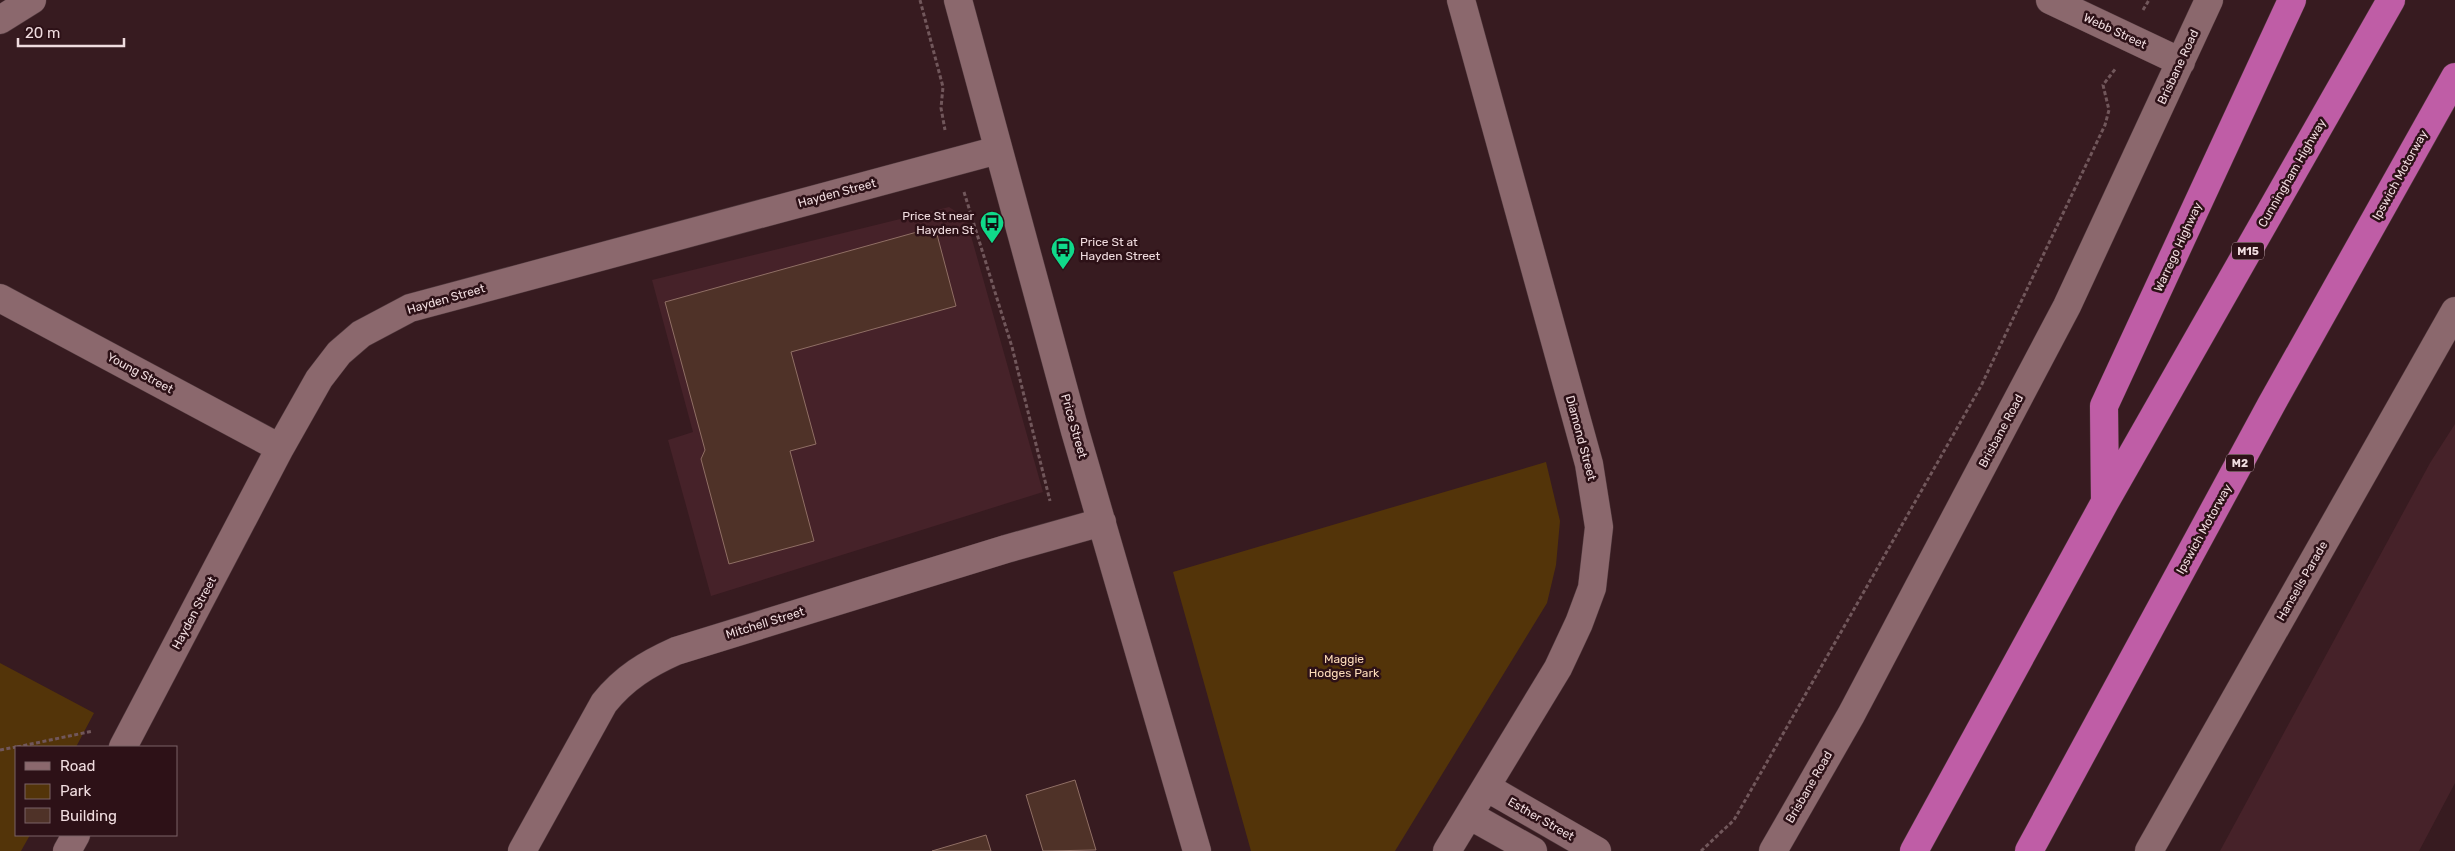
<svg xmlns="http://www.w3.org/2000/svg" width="2455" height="851" viewBox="0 0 2455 851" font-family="Rubik,sans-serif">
<rect width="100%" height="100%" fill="#371b20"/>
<path fill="#462229" d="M949,207L966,218L1043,492L711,596L668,440L693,432L652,280Z
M2455,424V783L2419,851H2220L2430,463Z"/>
<path fill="#533409" d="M1546,462L1560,521L1556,565L1547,603L1395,851H1251L1173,572Z
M0,663L94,713L76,747H16V835H30L21,851H0Z"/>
<path fill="#4f3228" stroke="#906f65" d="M935,227L956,306L791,352L816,444L790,451L814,541L729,564L701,459L705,450L665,302Z
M1075,780L1096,850L1043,851L1026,795Z
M986,835L991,851H932Z"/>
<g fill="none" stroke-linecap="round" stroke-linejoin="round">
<defs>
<path id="minor" d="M958,0L1075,431L1197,851
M2050,0L2181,62
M0,20L32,0
M0,298L280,448
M123,747L280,448L319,379L339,353L361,334L410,308L998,150
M1486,787L1597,851
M1469,815L1533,851
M67,851L76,835
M522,851L604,703C624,678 647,664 676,651L1006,549L1102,522
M1447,851L1558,668L1579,623L1592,588L1599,527L1589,464L1461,0
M1773,851L1851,715L2067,306L2209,0
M2149,851L2455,311"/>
<path id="highway" d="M2105,501L2104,406L2292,0
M1914,851L2105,502L2391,0
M2029,851L2271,405L2455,77"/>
</defs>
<use href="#minor" stroke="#50393d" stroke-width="29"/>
<use href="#highway" stroke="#50393d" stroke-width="29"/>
<path stroke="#71575b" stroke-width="3" stroke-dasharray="4 2.5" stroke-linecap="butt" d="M920,0L943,87L941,108L945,130
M2143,10L2149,0
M964,192L1012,347L1050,501
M17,747L93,731
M0,750L16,747
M1701,851L1734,820L1981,386L2105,125L2109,110L2103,85L2116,68"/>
<use href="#minor" stroke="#8b686d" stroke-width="28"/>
<use href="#highway" stroke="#bf5da6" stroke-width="28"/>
</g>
<defs>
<symbol id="bus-pin" viewBox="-11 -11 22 30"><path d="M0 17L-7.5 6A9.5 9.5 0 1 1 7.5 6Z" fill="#10d98a" stroke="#2d1117"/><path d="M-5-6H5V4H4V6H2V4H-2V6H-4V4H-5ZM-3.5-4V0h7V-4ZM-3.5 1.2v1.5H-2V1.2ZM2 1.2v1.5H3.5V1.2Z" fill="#111"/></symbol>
</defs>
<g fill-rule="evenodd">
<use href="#bus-pin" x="978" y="209" width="28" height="38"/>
<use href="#bus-pin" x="1049" y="235" width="28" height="38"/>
</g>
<g text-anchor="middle" stroke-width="5" stroke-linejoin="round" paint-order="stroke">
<g fill="#2d1117" stroke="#b69fa3" stroke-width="1">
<rect x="2232" y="242.5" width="32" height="17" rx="4"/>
<rect x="2226" y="454.5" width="28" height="17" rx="4"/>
</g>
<g font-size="11" font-weight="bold" fill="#f0dcdf">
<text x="2248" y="255">M15</text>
<text x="2240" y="467">M2</text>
</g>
<g font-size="12" fill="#f0dcdf" stroke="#2d1117">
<text transform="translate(2115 31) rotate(25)" y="4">Webb Street</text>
<text transform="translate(2178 67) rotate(-65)" y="4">Brisbane Road</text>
<text transform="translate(2292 173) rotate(-60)" y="4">Cunningham Highway</text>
<text transform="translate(2400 175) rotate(-61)" y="4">Ipswich Motorway</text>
<text transform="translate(837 193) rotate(-15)" y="4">Hayden Street</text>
<text transform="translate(2178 247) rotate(-65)" y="4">Warrego Highway</text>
<text transform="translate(446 299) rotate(-16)" y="4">Hayden Street</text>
<text transform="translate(140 373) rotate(28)" y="4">Young Street</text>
<text transform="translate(1074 426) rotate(74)" y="4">Price Street</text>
<text transform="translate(2001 431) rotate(-62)" y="4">Brisbane Road</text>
<text transform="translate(1581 438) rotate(75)" y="4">Diamond Street</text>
<text transform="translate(2204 529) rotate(-61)" y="4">Ipswich Motorway</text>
<text transform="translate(2302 581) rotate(-60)" y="4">Hansells Parade</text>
<text transform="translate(194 613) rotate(-62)" y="4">Hayden Street</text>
<text transform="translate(765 623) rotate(-17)" y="4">Mitchell Street</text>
<text transform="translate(1809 787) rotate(-60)" y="4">Brisbane Road</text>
<text transform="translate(1541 819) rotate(30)" y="4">Esther Street</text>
</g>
<g font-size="12" fill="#f0dcdf" stroke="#2d1117" text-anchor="end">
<text x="974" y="220">Price St near<tspan x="974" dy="14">Hayden St</tspan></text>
<text x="1080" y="246" text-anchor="start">Price St at<tspan x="1080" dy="14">Hayden Street</tspan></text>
</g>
<g font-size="12" fill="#fddcba" stroke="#2d1117">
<text x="1344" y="663">Maggie<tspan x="1344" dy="14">Hodges Park</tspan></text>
</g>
</g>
<rect x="15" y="746" width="162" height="90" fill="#2d1117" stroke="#7b6267"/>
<rect x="25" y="762" width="25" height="8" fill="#8b686d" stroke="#7b6267"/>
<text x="60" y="771" font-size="15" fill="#f0dcdf">Road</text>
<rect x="25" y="784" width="25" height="15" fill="#533409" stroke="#7b6267"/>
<text x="60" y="796" font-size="15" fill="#f0dcdf">Park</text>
<rect x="25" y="808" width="25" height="15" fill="#4f3228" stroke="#7b6267"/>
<text x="60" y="821" font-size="15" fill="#f0dcdf">Building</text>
<path d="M18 38v8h106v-8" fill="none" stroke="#f0dcdf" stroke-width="2.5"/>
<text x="25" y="38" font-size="15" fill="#f0dcdf" stroke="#2d1117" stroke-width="4" paint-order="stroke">20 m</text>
</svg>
